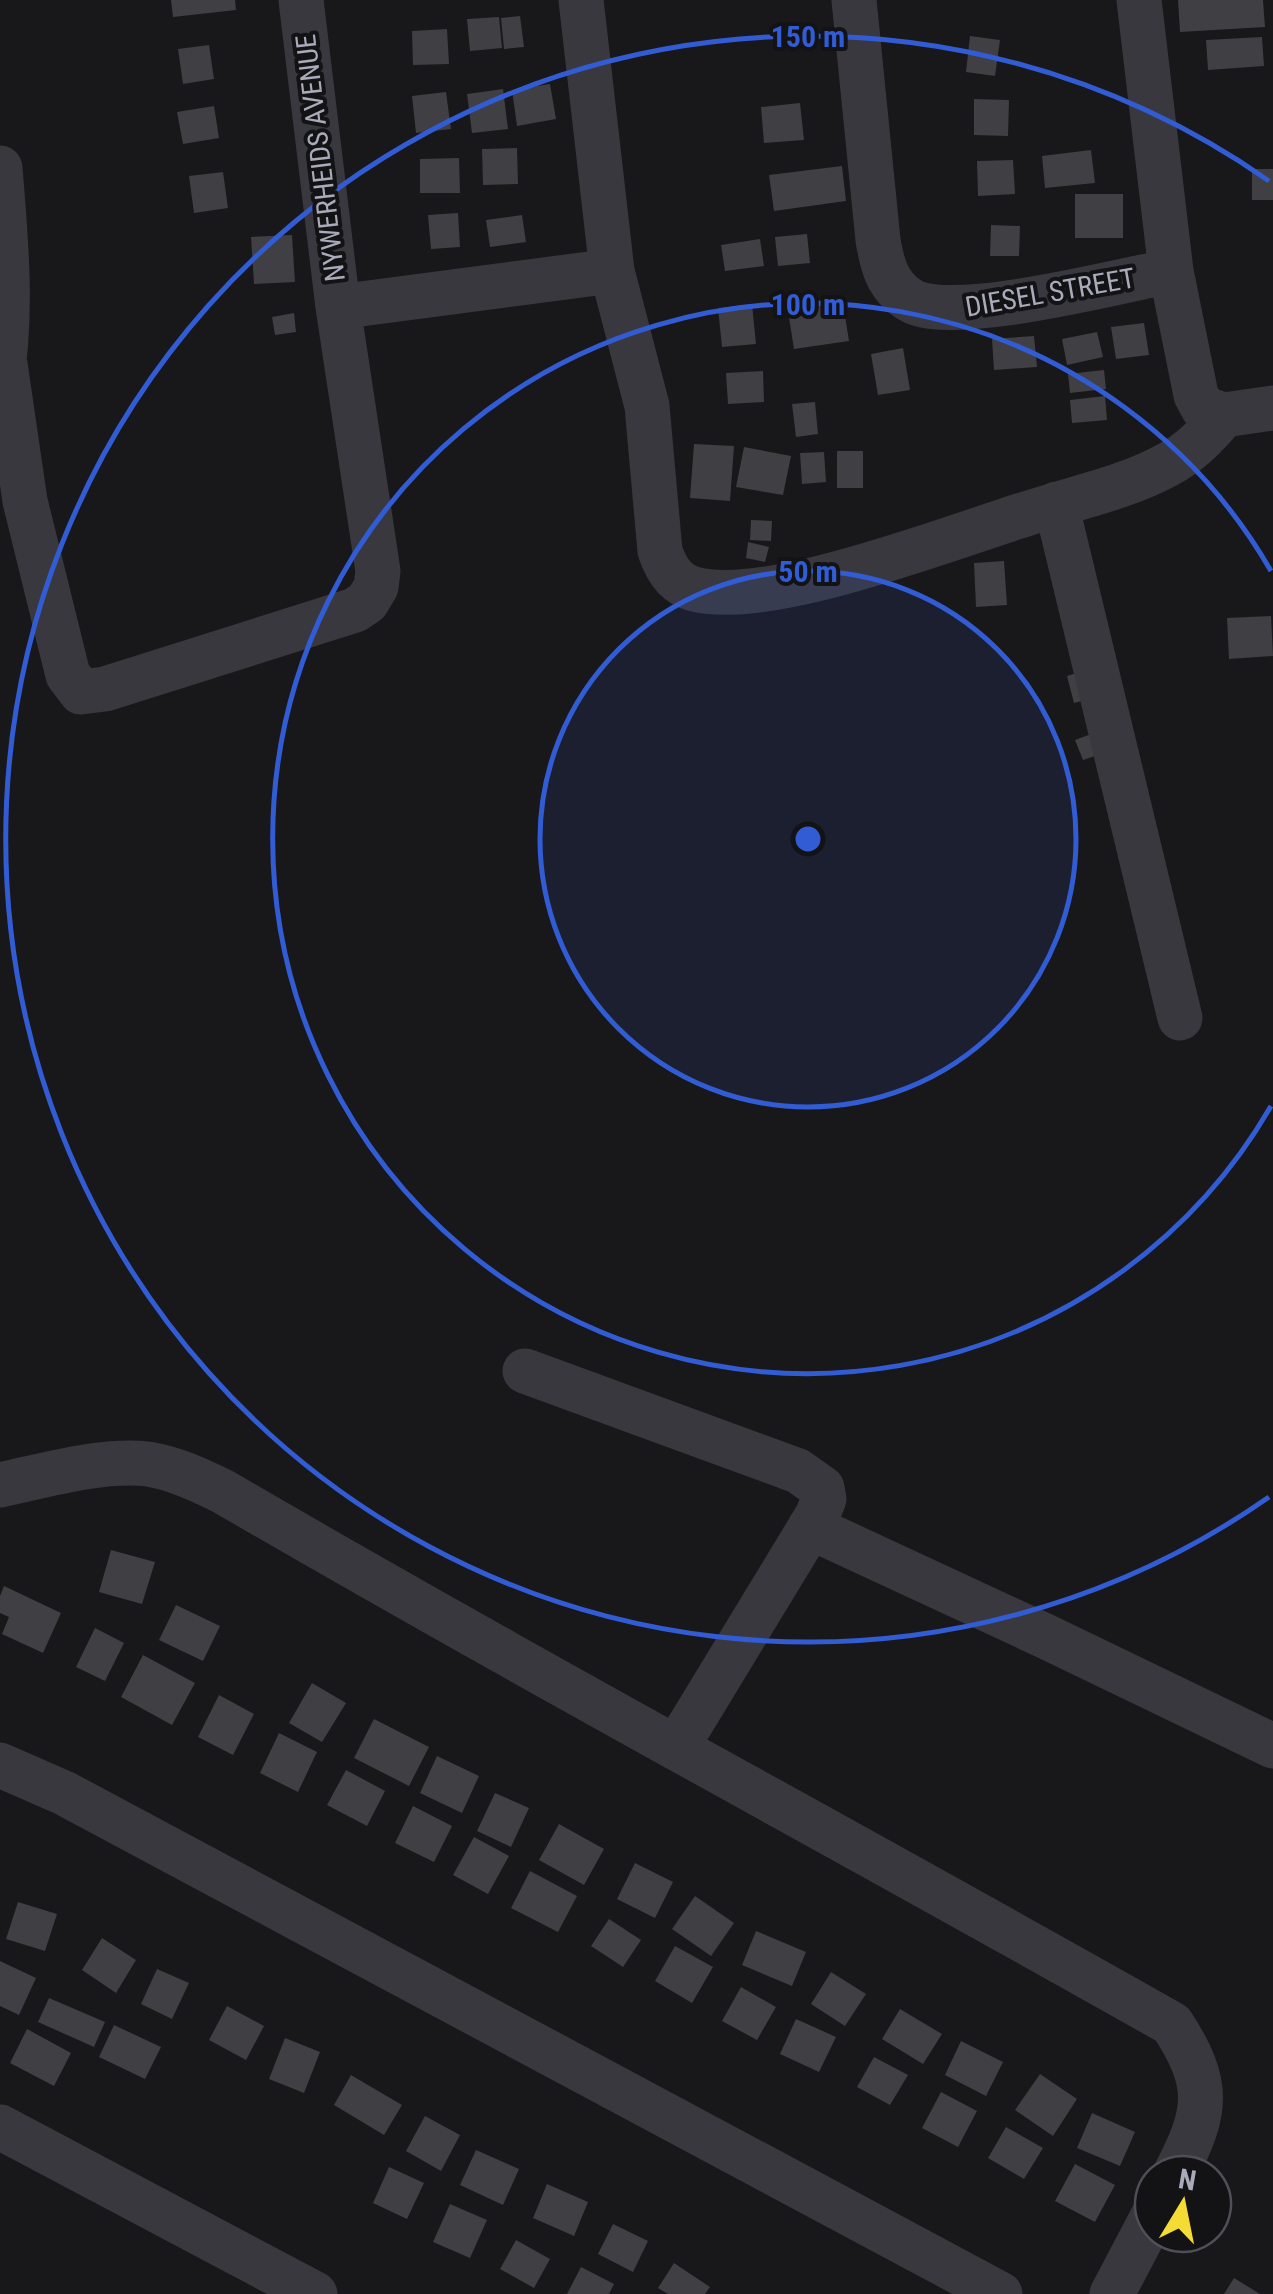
<svg xmlns="http://www.w3.org/2000/svg" width="1273" height="2294" viewBox="0 0 1273 2294" font-family="'Roboto Condensed',sans-serif">
<rect width="100%" height="100%" fill="#18171a"/>
<path fill="#3f3f44" d="M171,0H235L236,10L173,17Z
M1178,0H1263L1265,27L1180,32Z
M520,16L524,47L504,49L501,18Z
M499,17L502,48L470,51L467,19Z
M447,29L449,64L413,65L412,31Z
M970,36L1000,40L995,76L966,72Z
M1262,37L1264,66L1208,70L1206,40Z
M209,45L214,79L183,84L178,49Z
M550,84L556,119L517,126L512,90Z
M503,89L508,129L472,133L467,94Z
M446,92L451,129L416,133L412,96Z
M974,99L1009,100L1008,136L974,135Z
M800,103L804,140L764,143L761,107Z
M214,106L219,138L183,144L177,112Z
M517,148L518,184L483,185L482,149Z
M1091,150L1095,183L1045,188L1042,156Z
M459,158L460,193H420V159Z
M1013,160L1015,194L978,196L977,161Z
M842,166L846,201L774,211L769,175Z
M1252,169H1273V200H1252Z
M223,172L228,208L194,213L189,176Z
M1075,194H1123V238H1075Z
M458,213L460,247L431,249L428,215Z
M522,215L526,242L490,247L486,220Z
M991,225L1020,226L1019,256H990Z
M807,234L810,263L778,266L775,237Z
M292,235L295,282L254,284L251,237Z
M760,239L764,266L725,271L721,245Z
M842,297L849,341L794,349L787,305Z
M752,304L756,344L722,347L718,308Z
M294,313L296,332L275,335L272,317Z
M1144,323L1149,355L1116,359L1111,327Z
M1097,332L1103,357L1067,365L1062,339Z
M1034,336L1037,367L994,370L992,339Z
M903,348L910,390L878,395L871,354Z
M1104,370L1106,389L1070,393L1068,374Z
M763,371L764,402L728,404L726,373Z
M1105,396L1107,420L1072,423L1070,400Z
M815,402L818,434L796,437L792,404Z
M694,444L734,446L730,501L690,498Z
M744,447L791,456L783,495L736,487Z
M837,451H863V488H837Z
M824,452L826,482L802,484L800,453Z
M751,520L772,521L771,541L750,540Z
M748,542L769,547L765,562L746,558Z
M1004,561L1007,605L976,607L974,563Z
M1271,616L1273,656L1229,659L1227,618Z
M1093,668L1101,696L1074,703L1067,676Z
M1094,733L1101,754L1083,760L1075,740Z
M111,1550L155,1562L142,1604L99,1592Z
M4,1586L61,1613L43,1653L2,1634L9,1617L0,1613V1596Z
M176,1605L220,1626L203,1661L159,1640Z
M95,1628L124,1643L105,1681L76,1667Z
M143,1655L195,1683L172,1725L121,1697Z
M312,1683L346,1703L322,1742L289,1723Z
M219,1695L254,1714L233,1755L198,1737Z
M374,1719L429,1747L409,1786L354,1758Z
M279,1733L317,1752L298,1792L260,1773Z
M437,1756L479,1776L462,1813L420,1793Z
M346,1770L385,1791L367,1826L327,1805Z
M495,1793L529,1808L511,1847L477,1831Z
M413,1806L452,1826L434,1862L395,1843Z
M559,1824L604,1849L584,1885L539,1860Z
M474,1837L509,1856L488,1894L453,1875Z
M635,1863L673,1882L655,1918L617,1899Z
M530,1871L577,1896L558,1932L511,1908Z
M695,1896L734,1923L711,1956L672,1929Z
M18,1902L57,1914L45,1951L6,1939Z
M609,1919L641,1940L623,1967L591,1946Z
M756,1931L806,1952L792,1986L742,1965Z
M102,1938L136,1960L116,1993L82,1970Z
M675,1946L713,1967L692,2003L655,1981Z
M0,1961L36,1978L19,2015L0,2006Z
M157,1969L189,1983L172,2019L141,2004Z
M831,1972L866,1994L845,2026L811,2004Z
M741,1987L776,2007L757,2040L722,2021Z
M49,1998L105,2022L94,2047L38,2022Z
M227,2006L264,2026L246,2060L209,2040Z
M900,2009L942,2034L923,2064L882,2039Z
M796,2019L836,2037L819,2072L780,2054Z
M114,2025L161,2047L145,2079L99,2057Z
M27,2029L71,2053L54,2086L10,2063Z
M285,2038L320,2052L304,2093L269,2079Z
M961,2041L1003,2062L986,2096L945,2075Z
M874,2057L908,2075L890,2105L857,2087Z
M1040,2074L1077,2099L1053,2136L1015,2110Z
M351,2075L402,2105L384,2135L334,2105Z
M941,2092L977,2111L958,2147L922,2128Z
M1092,2113L1135,2132L1120,2166L1077,2148Z
M425,2116L460,2135L441,2171L406,2151Z
M1006,2127L1043,2148L1024,2179L988,2158Z
M476,2150L519,2169L503,2205L460,2185Z
M1075,2164L1115,2185L1095,2222L1055,2201Z
M389,2167L424,2183L407,2219L373,2203Z
M547,2184L588,2202L574,2236L533,2218Z
M450,2204L487,2220L470,2258L433,2242Z
M613,2224L648,2241L633,2272L598,2254Z
M516,2240L550,2259L534,2288L500,2269Z
M674,2263L710,2287L705,2294H668L658,2288Z
M581,2267L614,2284L609,2294H567Z
M1234,2278L1260,2294H1224Z"/>
<g fill="none" stroke-linecap="round" stroke-linejoin="round">
<path stroke="#39383f" stroke-width="45" d="M581,0L612,271L647,406L660,551C666,569 675,584 694,589C768,609 951,537 1029,513C1074,498 1125,488 1167,465C1190,453 1207,435 1224,415
M854,0L878,240C882,264 887,286 910,300C951,325 1118,281 1171,271
M1139,0L1171,271L1196,395L1203,408L1224,415L1273,408
M0,168C6,241 13,316 0,389
M338,307L612,271
M5,364L25,501L68,675L81,692L105,689L355,610L367,602L376,587L378,571L338,307L301,0
M1056,504L1180,1018
M525,1371L798,1471L822,1488L824,1499L817,1516L676,1748
M0,1485C46,1475 101,1459 148,1464C174,1468 199,1480 222,1491C536,1674 856,1845 1172,2024C1211,2084 1208,2111 1175,2174
M810,1527L1047,1637L1273,1746
M0,1765L64,1793L1000,2294
M0,2127L315,2294
M1112,2294L1153,2216"/>
</g>
<circle cx="808" cy="839" r="268" fill="#325cd4" fill-opacity=".12"/>
<g fill="none" stroke="#325cd4" stroke-width="5">
<circle cx="808" cy="839" r="268"/>
<path d="M1271 1106A535 535 0 1 1 1271 571"/>
<path d="M1269 1497A803 803 0 1 1 1269 181"/>
</g>
<g text-anchor="middle" stroke-width="8" stroke-linejoin="round" paint-order="stroke">
<g font-size="28" fill="#a9abba" stroke="#131215">
<text transform="translate(320 158) rotate(-97)" y="10">NYWERHEIDS AVENUE</text>
<text transform="translate(1050 292) rotate(-10)" y="10">DIESEL STREET</text>
</g>
</g>
<circle cx="808" cy="839" r="15" fill="#325cd4" stroke="#131215" stroke-width="5"/>
<g font-size="30" text-anchor="middle" font-weight="bold" fill="#325cd4" stroke="#131215" stroke-width="8" stroke-linejoin="round" paint-order="stroke">
<text x="808" y="47">150 m</text>
<text x="808" y="315">100 m</text>
<text x="808" y="582">50 m</text>
</g>
<g transform="translate(1183 2204) rotate(10)"><circle r="48" fill="#131215" stroke="#4f4f57" stroke-width="2.5"/>
<path d="M0-8L18 38L0 25L-18 38Z" fill="#f5dc34"/>
<text y="-15" font-size="28" font-weight="bold" text-anchor="middle" fill="#a9abba">N</text>
</g>
</svg>
